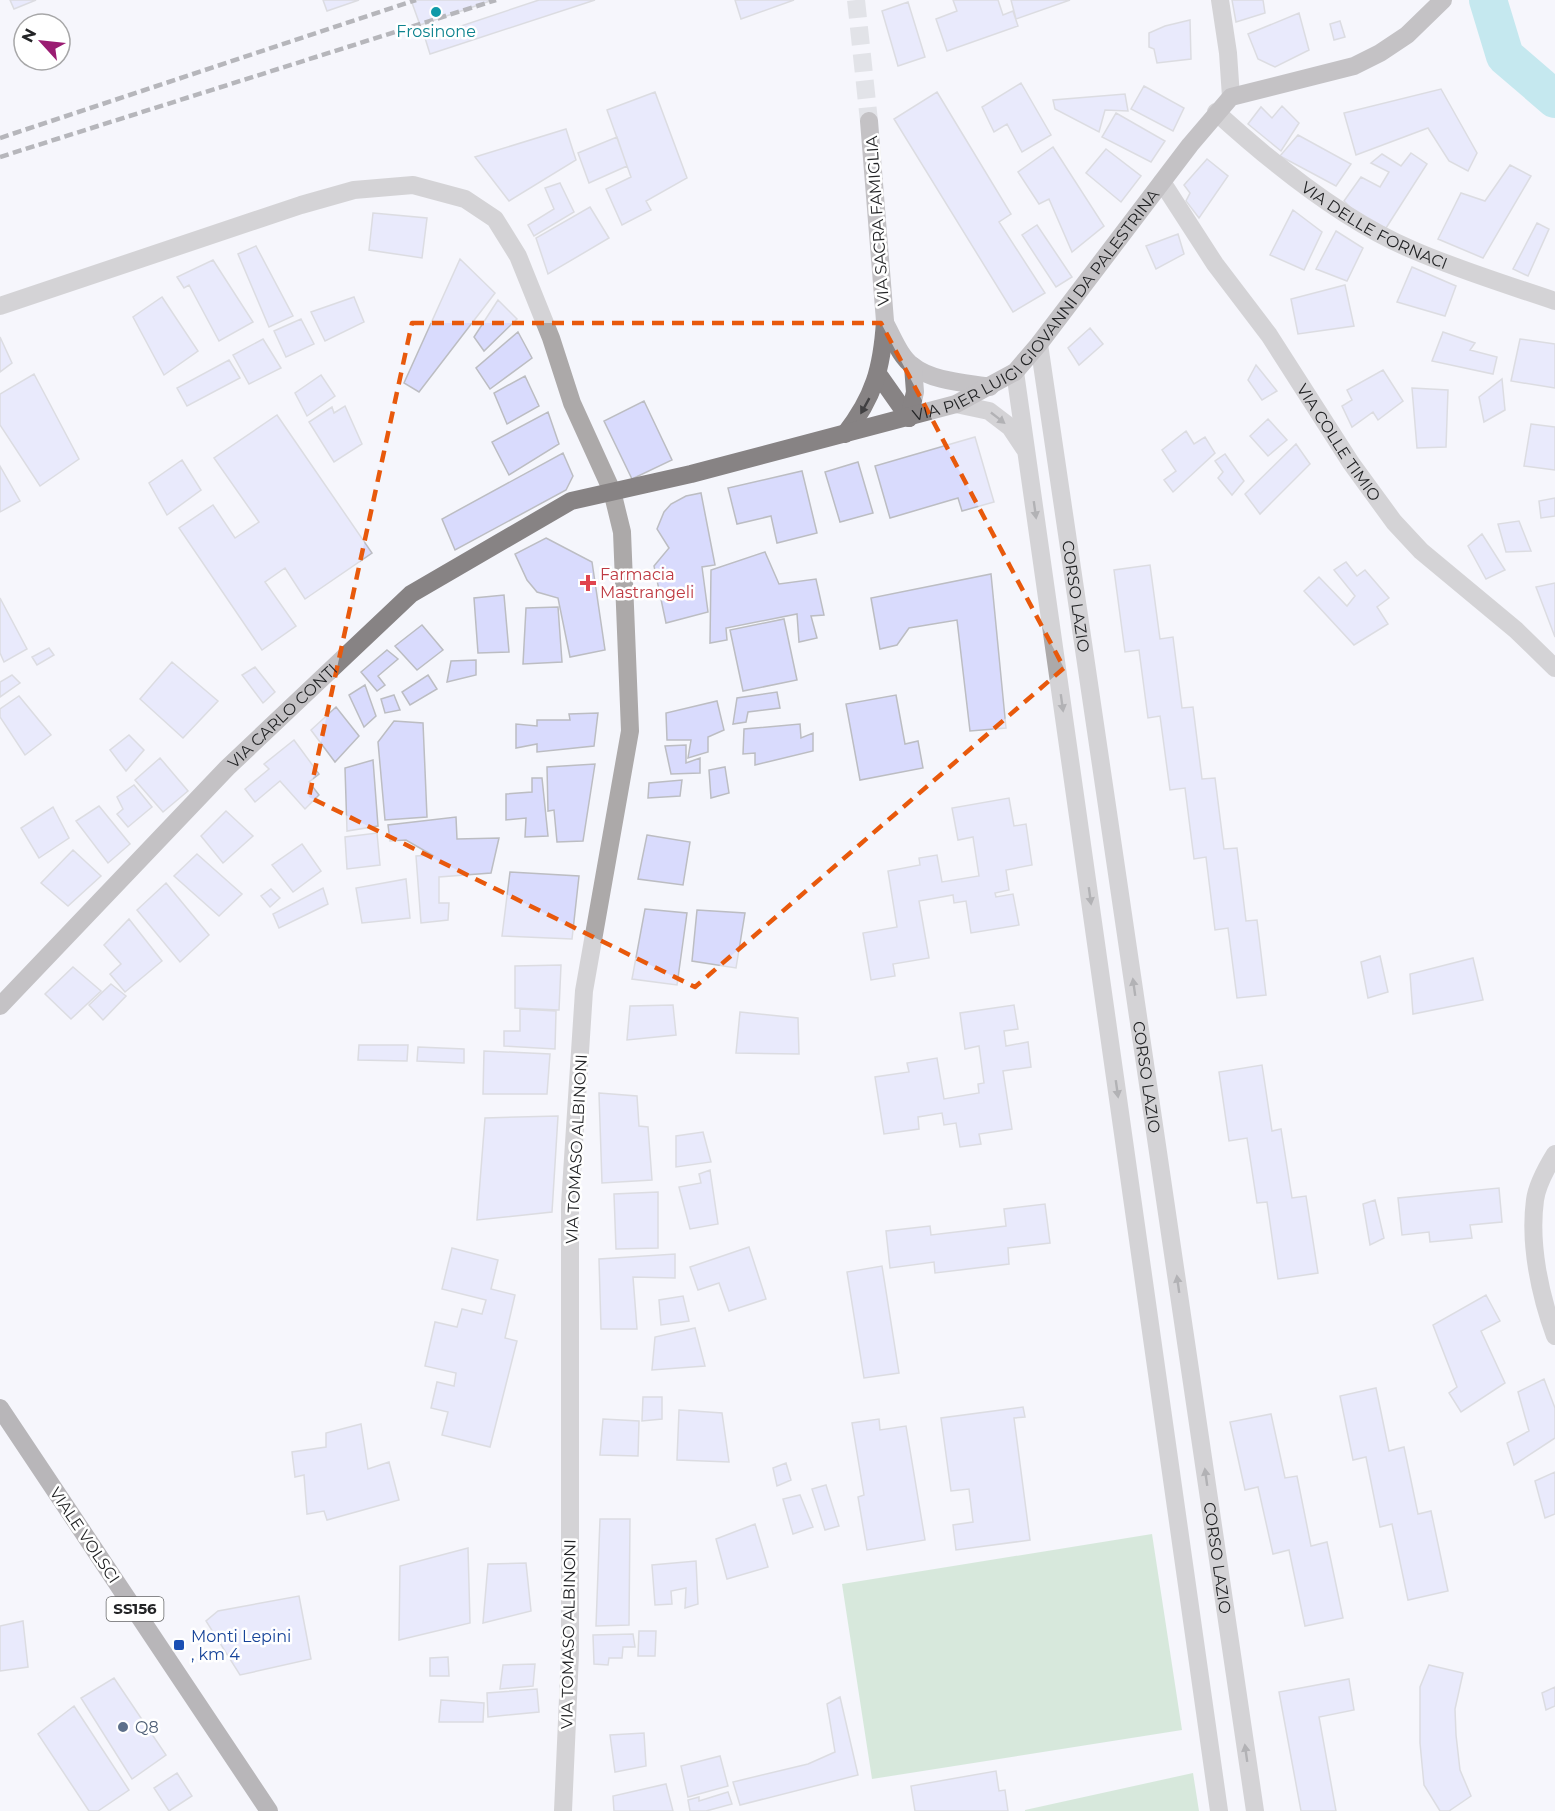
<svg xmlns="http://www.w3.org/2000/svg" width="1555" height="1811" viewBox="0 0 1555 1811" font-family="Montserrat,sans-serif">
<rect width="100%" height="100%" fill="#f5f6fc"/>
<path fill="#b2d8b7" d="M1152,1534L1182,1730L872,1779L842,1584Z
M1193,1773L1199,1811H1025V1810Z"/>
<g fill="none" stroke-linecap="round" stroke-linejoin="round">
<path stroke="#8bd8e0" stroke-width="38" d="M1488,0L1505,56L1555,99"/>
</g>
<path fill="#d9dbfd" stroke="#bcbdc2" stroke-width="1.5" d="M10,0H36L14,9Z
M323,0H359L327,11Z
M411,0H493L420,25Z
M539,0H595L430,54L425,38Z
M735,0H794L741,19Z
M953,0H998L1003,15L1013,11L1018,26L947,51L936,19L957,11Z
M1011,0H1070L1016,19Z
M1232,0H1263L1265,13L1236,22Z
M908,2L925,57L898,66L882,11Z
M1299,13L1309,50L1275,67L1258,59L1248,34Z
M1190,20L1191,59L1157,63L1154,49L1149,47V33L1165,26Z
M1340,21L1345,37L1334,40L1330,24Z
M1021,83L1051,135L1022,152L1007,124L994,132L982,107Z
M1144,86L1184,108L1173,131L1131,109Z
M1441,89L1477,153L1468,171L1449,161L1428,128L1356,155L1344,113Z
M655,92L687,178L646,201L651,210L622,225L606,189L631,177L607,110Z
M937,92L1011,214L999,222L1045,293L1013,312L894,119Z
M1125,94L1128,111L1105,110L1099,132L1055,109L1053,100Z
M1282,106L1299,123L1281,151L1248,124L1261,107L1272,118Z
M1116,113L1165,141L1151,162L1102,137Z
M566,129L576,160L509,201L475,157Z
M1298,135L1351,164L1336,186L1280,156Z
M617,137L627,166L589,183L578,153Z
M1053,147L1104,226L1072,252L1049,199L1039,204L1018,172Z
M1106,149L1141,176L1121,202L1086,173Z
M1411,153L1427,164L1386,228L1362,219L1344,201L1361,177L1380,187L1389,172L1371,163L1382,154L1401,166Z
M1207,159L1228,176L1199,218L1186,201L1190,193L1184,185Z
M1510,165L1531,176L1483,258L1438,239L1461,193L1485,201Z
M560,183L574,212L534,236L528,225L554,209L545,188Z
M590,207L609,238L548,274L536,238Z
M1293,210L1322,232L1304,270L1270,255Z
M373,213L427,218L422,258L369,250Z
M1537,223L1549,229L1528,276L1513,269Z
M1037,225L1072,277L1056,287L1022,235Z
M1336,231L1363,248L1347,281L1316,269Z
M1178,234L1184,254L1156,269L1146,246Z
M256,246L293,316L269,327L238,254Z
M460,259L495,293L419,392L404,383Z
M213,260L253,322L219,341L189,285L184,288L177,277Z
M1412,267L1456,286L1445,316L1397,302Z
M1345,285L1354,326L1298,334L1291,299Z
M162,297L198,351L164,375L133,317Z
M354,297L364,322L325,341L311,312Z
M498,300L517,319L484,351L474,337Z
M301,319L314,344L286,357L274,331Z
M1090,328L1103,344L1079,365L1068,348Z
M518,332L532,358L490,389L476,368Z
M1443,332L1475,343L1470,350L1497,357L1493,374L1432,361Z
M0,337L12,363L0,372Z
M263,339L281,368L249,384L233,355Z
M1520,339L1555,344V388L1511,381Z
M229,360L240,378L187,406L177,388Z
M1256,365L1277,391L1262,400L1248,380Z
M1383,370L1403,401L1378,420L1373,412L1352,427L1342,406L1352,400L1347,390Z
M34,374L79,459L40,486L0,425V394Z
M321,375L335,396L307,416L295,393Z
M525,376L539,406L507,424L494,393Z
M1502,379L1505,410L1484,422L1479,397Z
M1412,388L1448,390L1446,447L1417,448Z
M644,401L672,460L632,479L604,421Z
M345,406L362,444L334,462L309,422L332,407L334,413Z
M548,412L559,444L509,475L492,442Z
M277,415L372,553L305,599L285,568L265,582L296,626L262,650L179,528L213,505L235,538L259,522L214,458Z
M1268,419L1287,440L1268,456L1250,436Z
M1531,424L1555,427V470L1524,466Z
M1186,431L1194,444L1205,437L1215,453L1173,492L1164,480L1176,471L1162,450Z
M975,437L994,502L962,511L958,498L890,518L875,466Z
M1296,444L1310,464L1260,514L1245,494Z
M563,453L573,476L566,490L455,550L442,519Z
M1225,454L1244,481L1232,495L1218,478L1223,472L1215,461Z
M182,460L201,490L167,515L149,483Z
M858,462L873,513L840,522L825,472Z
M0,466L20,501L0,512Z
M802,471L817,533L777,543L771,516L737,524L728,488Z
M701,493L715,565L702,567L708,612L666,623L654,566L669,548L657,529L664,512L671,504L686,496Z
M1555,498V516L1541,518L1539,501Z
M1519,521L1531,551L1506,552L1498,524Z
M1482,534L1505,570L1486,579L1468,546Z
M546,538L592,562L605,650L570,657L558,598L537,592L527,580L515,554Z
M765,552L779,584L816,579L824,615L811,616L817,638L799,642L797,614L726,628L727,640L710,643L711,570Z
M1346,562L1357,576L1365,570L1389,598L1377,607L1388,624L1354,645L1304,591L1319,577L1347,606L1355,596L1334,570Z
M1150,565L1160,639L1173,637L1182,708L1193,707L1202,779L1215,778L1224,849L1237,848L1246,921L1257,920L1266,995L1237,998L1228,928L1215,930L1206,857L1194,859L1185,788L1170,790L1160,716L1148,718L1139,650L1125,652L1114,570Z
M991,574L1006,728L970,731L957,620L909,628L897,645L880,649L871,598Z
M1555,583V637L1536,587Z
M504,595L509,652L478,653L474,598Z
M0,598L27,649L4,662L0,653Z
M558,607L562,662L523,664L526,608Z
M784,619L797,680L743,691L730,630Z
M422,625L443,650L417,670L395,646Z
M49,648L54,655L37,665L32,657Z
M387,650L398,659L378,676L385,685L377,691L361,672Z
M476,660V675L447,682L451,661Z
M172,662L218,701L183,738L140,699Z
M255,667L275,692L263,703L242,675Z
M12,675L20,683L0,697V682Z
M428,675L437,689L410,705L402,692Z
M365,685L376,716L364,727L349,695Z
M777,692L780,708L748,712L746,722L733,724L737,698Z
M394,695L400,710L385,713L381,699Z
M896,695L905,744L918,741L923,768L860,780L846,704Z
M19,696L51,735L25,755L0,717V709Z
M717,701L724,730L708,737V752L688,758L691,740H667L666,713Z
M336,707L359,736L335,762L311,730Z
M598,713L594,746L537,752V744L516,748V724L537,726V720H570L569,714Z
M394,721L423,723L427,817L385,820L378,742Z
M800,724L801,738L813,733V751L755,765V753L743,754L744,729Z
M129,735L144,750L126,771L110,750Z
M294,740L319,774L309,782L319,795L305,809L280,781L255,802L245,789L269,769L264,764Z
M686,745V763L700,758V773L671,774L665,746Z
M160,758L188,791L163,812L135,780Z
M373,760L378,826L347,831L345,768Z
M595,764L583,841L557,842L554,810L548,811L547,767Z
M725,767L729,793L711,798L709,770Z
M532,778H542L548,836L525,837L526,818L506,820V794L532,792Z
M682,780L680,796L648,798L649,783Z
M134,785L152,807L128,827L117,814L123,809L117,797Z
M1009,798L1014,826L1026,824L1032,865L1006,870L1009,890L995,893L996,897L1013,894L1019,925L971,933L966,901L954,903L953,895L919,901L929,958L893,964L895,976L871,980L863,933L897,927L888,871L920,865L919,858L937,855L942,882L979,876L973,837L958,840L952,808Z
M99,806L130,844L108,863L76,821Z
M53,807L69,838L39,858L21,828Z
M226,811L253,836L223,863L201,836Z
M456,817L457,839L499,838L491,873L439,877V903H449L448,920L421,923L416,856L432,855L406,840L390,841L388,825Z
M377,833L380,865L347,869L345,837Z
M647,835L690,842L683,885L638,879Z
M302,844L321,871L293,892L272,865Z
M73,850L101,876L68,906L41,883Z
M197,854L242,894L219,916L174,876Z
M510,872L579,876L572,939L502,936Z
M406,879L410,918L362,923L356,888Z
M166,883L209,935L180,962L137,910Z
M323,888L328,904L279,928L273,914Z
M271,889L280,898L270,907L261,896Z
M645,909L687,913L677,985L632,979Z
M697,910L745,913L736,968L692,961Z
M129,919L162,961L125,992L110,974L121,964L104,945Z
M1380,956L1388,992L1368,998L1361,962Z
M1473,958L1483,1000L1413,1014L1410,974Z
M561,965L559,1010L515,1008V966Z
M73,967L101,991L71,1019L45,994Z
M111,984L126,996L103,1020L89,1005Z
M673,1005L676,1035L627,1040L630,1006Z
M1014,1005L1018,1029L1004,1031L1006,1046L1028,1042L1031,1067L1003,1071L1012,1129L979,1134L981,1144L960,1147L956,1123L944,1125L942,1113L918,1117L919,1129L884,1134L875,1077L909,1072L907,1063L937,1058L944,1099L979,1093L978,1084L984,1083L979,1046L965,1049L960,1013Z
M520,1009L556,1011L555,1049L504,1046V1031H520Z
M740,1012L798,1018L799,1054L736,1053Z
M359,1045H408L407,1061L358,1060Z
M418,1047L464,1049V1063L417,1061Z
M484,1051L550,1054L547,1094H483Z
M1262,1065L1272,1131L1281,1129L1292,1198L1306,1196L1318,1273L1278,1279L1267,1202L1257,1203L1247,1138L1229,1141L1219,1072Z
M599,1093L637,1096L639,1126L648,1127L652,1180L602,1183Z
M558,1116L552,1212L477,1220L485,1118Z
M703,1132L711,1162L676,1167V1136Z
M710,1170L718,1224L690,1229L679,1187L701,1183L699,1174Z
M1499,1188L1502,1222L1470,1225L1472,1238L1430,1242L1429,1232L1402,1235L1398,1198Z
M658,1192V1248L616,1249L614,1194Z
M1375,1200L1384,1238L1370,1245L1363,1204Z
M1045,1204L1050,1243L1008,1248L1009,1264L935,1273L934,1262L890,1268L886,1231L930,1226L931,1235L1006,1226L1004,1209Z
M749,1247L766,1299L729,1311L719,1283L698,1290L690,1267Z
M452,1248L498,1260L491,1289L515,1295L505,1338L517,1341L490,1447L442,1435L448,1412L431,1408L437,1382L454,1386L456,1373L425,1366L435,1322L457,1327L462,1309L482,1314L486,1300L442,1289Z
M675,1254V1278L633,1277L637,1329H601L599,1259Z
M882,1266L899,1373L864,1378L847,1272Z
M1486,1295L1500,1321L1481,1331L1505,1383L1461,1412L1449,1393L1457,1387L1433,1325Z
M683,1296L689,1321L661,1325L659,1300Z
M695,1328L705,1366L652,1370L655,1337Z
M1544,1379L1555,1408V1438L1514,1465L1507,1443L1529,1431L1518,1392Z
M1376,1388L1389,1451L1404,1447L1418,1514L1431,1511L1448,1591L1408,1600L1392,1524L1380,1527L1366,1457L1353,1460L1340,1396Z
M643,1397H662V1419L642,1421Z
M1023,1407L1025,1417L1014,1418L1030,1540L956,1550L953,1525L973,1522L969,1489L951,1491L941,1418Z
M679,1410L722,1413L729,1462L677,1460Z
M1271,1414L1285,1478L1297,1476L1311,1546L1327,1542L1343,1618L1305,1626L1289,1550L1273,1554L1258,1487L1245,1490L1230,1422Z
M603,1419L639,1421L638,1456L600,1455Z
M879,1419L880,1430L906,1426L925,1540L867,1550L858,1497L864,1495L852,1423Z
M361,1424L368,1469L389,1462L399,1500L327,1520L324,1511L307,1514L304,1475L295,1477L292,1452L326,1447V1433Z
M786,1463L791,1480L777,1486L773,1468Z
M1555,1472V1514L1545,1518L1535,1481Z
M826,1485L839,1526L825,1530L812,1489Z
M800,1495L813,1527L793,1534L783,1499Z
M600,1519H630L629,1625L596,1626Z
M755,1524L768,1567L727,1579L716,1539Z
M468,1548L470,1623L399,1640L400,1566Z
M696,1561L698,1604L685,1608L686,1588L671,1591L672,1604L655,1605L652,1565Z
M526,1563L531,1611L483,1623L488,1564Z
M299,1596L311,1659L240,1675L206,1621L218,1611Z
M23,1621L28,1667L0,1671V1626Z
M639,1631H656L655,1656H638Z
M633,1634L635,1647H623L622,1658H609L608,1665L594,1664L593,1635Z
M448,1657L449,1676H430V1658Z
M535,1664L533,1686L500,1689L503,1665Z
M1429,1665L1463,1673L1455,1709L1456,1735L1460,1770L1471,1796L1449,1811H1440L1424,1785L1420,1743V1687Z
M114,1678L166,1755L132,1779L81,1698Z
M1349,1679L1354,1710L1319,1717L1336,1811H1301L1279,1692Z
M1555,1687V1706L1546,1710L1542,1693Z
M537,1689L539,1712L488,1717L487,1693Z
M840,1697L858,1775L740,1805L733,1782L808,1764L835,1752L827,1704Z
M441,1700L484,1703L483,1722H439Z
M74,1706L129,1790L98,1811H89L38,1734Z
M644,1733L646,1766L615,1772L610,1735Z
M720,1756L728,1786L688,1797L681,1766Z
M996,1771L999,1791L1005,1790L1008,1811H915L911,1786Z
M177,1773L192,1796L169,1811L154,1788Z
M666,1784L673,1811H614L613,1796Z
M728,1792L732,1804L706,1811H690L688,1800L699,1797V1801Z"/>
<g fill="none" stroke-linecap="round" stroke-linejoin="round">
<path stroke="#cbccd1" stroke-width="18" stroke-dasharray="18 9" stroke-linecap="butt" d="M856,0L869,121"/>
<g stroke="#aca9a9" stroke-width="18">
<path d="M1220,0L1228,53L1231,97"/>
<path id="s1" d="M1216,112C1272,163 1343,221 1413,250C1459,270 1508,285 1555,301"/>
<path id="s2" d="M1162,182L1215,264L1269,335L1351,463L1394,522L1421,551L1516,630L1555,668"/>
<path d="M0,306L301,205L354,190L413,185L465,199L495,219L518,256L551,338L572,403L612,491L622,532L630,731L584,991L570,1204V1653L563,1811"/>
<path id="s3" d="M1039,344L1255,1811"/>
<path d="M1015,372L1219,1811"/>
<path d="M956,404L989,411L1010,427L1024,448"/>
<path d="M1555,1154C1547,1167 1537,1185 1535,1200C1529,1244 1540,1295 1555,1336"/>
</g>
<g stroke="#878384" stroke-width="18">
<path d="M885,323C893,337 900,357 913,366C931,381 967,383 990,387"/>
<path d="M878,374L909,418"/>
<path d="M909,418L915,392L913,366"/>
<path d="M845,434C874,397 882,368 885,321L869,121"/>
<path id="s4" d="M0,1006L227,768L411,594L571,501L691,474L956,404L1015,372L1039,344L1190,145L1231,97L1354,66L1380,53L1407,35L1443,0"/>
</g>
<path stroke="#6e6969" stroke-width="18" d="M0,1408L269,1811"/>
<path stroke="#68696d" stroke-width="4.5" stroke-dasharray="9 4.5" stroke-linecap="butt" d="M0,138L416,0
M0,157L496,0"/>
</g>
<defs><path id="oneway-solid" d="M-6-.8H1V-3.2L6.5 0L1 3.2V.8H-6Z" transform="scale(1.5)"/></defs>
<use fill="#414042" href="#oneway-solid" transform="translate(865 406) rotate(119)"/>
<g fill="#616061">
<use href="#oneway-solid" transform="translate(998 418) rotate(38)"/>
<use href="#oneway-solid" transform="translate(1035 510) rotate(82)"/>
<use href="#oneway-solid" transform="translate(1062 703) rotate(82)"/>
<use href="#oneway-solid" transform="translate(1090 896) rotate(82)"/>
<use href="#oneway-solid" transform="translate(1134 987) rotate(-98)"/>
<use href="#oneway-solid" transform="translate(1117 1089) rotate(82)"/>
<use href="#oneway-solid" transform="translate(1178 1284) rotate(-98)"/>
<use href="#oneway-solid" transform="translate(1206 1477) rotate(-98)"/>
<use href="#oneway-solid" transform="translate(1246 1753) rotate(-98)"/>
</g>
<path d="M0 0H1555V1811H0ZM412,323H881L1064,668L695,987L309,797Z" fill="#f5f6fc" fill-opacity=".55" fill-rule="evenodd"/>
<path fill="none" stroke="#e8590c" stroke-width="4.5" stroke-dasharray="12 8" stroke-linejoin="round" d="M412,323H881L1064,668L695,987L309,797Z"/>
<circle fill="#0f9aa8" stroke="#fff" stroke-width="2" cx="436" cy="12" r="6"/>
<path fill="#e0444e" stroke="#fff" stroke-width="2" d="M585 574h6v6h6v6h-6v6h-6v-6h-6v-6h6z"/>
<rect fill="#1a4fb4" stroke="#fff" stroke-width="2" x="173" y="1639" width="12" height="12" rx="3"/>
<circle fill="#5c6f8a" stroke="#fff" stroke-width="2" cx="123" cy="1727" r="6"/>
<g text-anchor="middle" stroke-width="5" stroke-linejoin="round" paint-order="stroke">
<rect fill="#fff" stroke="#656667" stroke-width="1.5" x="106.5" y="1597" width="57" height="24" rx="4.5"/>
<g font-size="15" font-weight="bold" fill="#232426">
<text x="135" y="1614">SS156</text>
</g>
<g font-size="16" fill="#0d838f" stroke="#fff">
<text x="436" y="37">Frosinone</text>
</g>
<g font-size="16" fill="#232426" stroke="#fff">
<text transform="translate(877 221) rotate(-94)" y="6">VIA SACRA FAMIGLIA</text>
<text dy="6" stroke="none"><textPath href="#s1" startOffset="196">VIA DELLE FORNACI</textPath></text>
<text dy="6" stroke="none"><textPath href="#s4" startOffset="1290">VIA PIER LUIGI GIOVANNI DA PALESTRINA</textPath></text>
<text dy="6" stroke="none"><textPath href="#s2" startOffset="315">VIA COLLE TIMIO</textPath></text>
<text dy="6" stroke="none"><textPath href="#s3" startOffset="255">CORSO LAZIO</textPath></text>
<text dy="6" stroke="none"><textPath href="#s4" startOffset="405">VIA CARLO CONTI</textPath></text>
<text dy="6" stroke="none"><textPath href="#s3" startOffset="741">CORSO LAZIO</textPath></text>
<text transform="translate(576 1149) rotate(-87)" y="6">VIA TOMASO ALBINONI</text>
<text transform="translate(85 1535) rotate(56)" y="6">VIALE VOLSCI</text>
<text dy="6" stroke="none"><textPath href="#s3" startOffset="1227">CORSO LAZIO</textPath></text>
<text transform="translate(568 1634) rotate(-89)" y="6">VIA TOMASO ALBINONI</text>
</g>
<g font-size="16" fill="#be3a42" stroke="#fff" text-anchor="start">
<text x="600" y="580">Farmacia<tspan x="600" dy="18">Mastrangeli</tspan></text>
</g>
<g font-size="16" fill="#164399" stroke="#fff" text-anchor="start">
<text x="191" y="1642">Monti Lepini<tspan x="191" dy="18">, km 4</tspan></text>
</g>
<g font-size="16" fill="#4e5e75" stroke="#fff" text-anchor="start">
<text x="135" y="1733">Q8</text>
</g>
</g>
<g transform="translate(42 42) rotate(297)"><circle r="28" fill="#ffffff" stroke="#a7a7a8" stroke-width="1.5"/>
<path d="M0-4.5L10 22L0 15L-10 22Z" fill="#9a1c72"/>
<text y="-9" font-size="16" font-weight="bold" text-anchor="middle" fill="#232426">N</text>
</g>
</svg>
